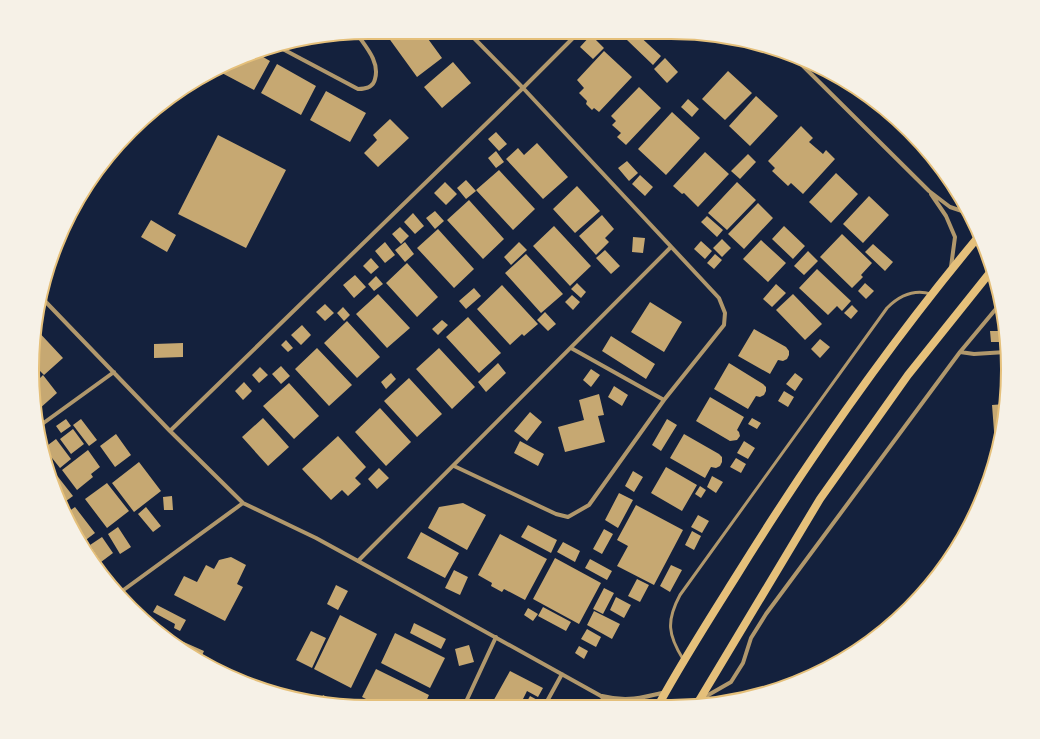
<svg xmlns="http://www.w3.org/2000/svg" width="1040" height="739" viewBox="0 0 1040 739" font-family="'Fira Sans Condensed',sans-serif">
<rect width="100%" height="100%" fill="#14213d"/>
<path fill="#c6a872" d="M395,32H423L442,58L417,77L388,37Z
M635,32L661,56L653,65L627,40Z
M591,35L604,48L593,59L580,47Z
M604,51L632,77L599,112L594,108L592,110L586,104L587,101L579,93L584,88L577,80Z
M258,54L270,61L254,90L220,72Z
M665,58L678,72L667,83L654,69Z
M453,62L471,83L442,108L424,87Z
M277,64L316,86L301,115L261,93Z
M728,71L752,93L725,120L702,99Z
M639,87L661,108L626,145L617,137L621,133L612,125L616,121L611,116Z
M326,91L366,113L350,142L310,120Z
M756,96L778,116L750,146L729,126Z
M688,99L699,109L692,117L681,107Z
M672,112L700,138L666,175L638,149Z
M390,119L409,138L378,167L364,153L377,140L373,135Z
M801,126L813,138L809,142L823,154L826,150L835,159L803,194L791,183L788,186L772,171L775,168L768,161Z
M496,132L507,144L499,151L488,139Z
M218,135L286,170L246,248L178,214Z
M537,143L568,177L543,199L506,159L518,148L524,155Z
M496,151L504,162L496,168L488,158Z
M705,152L729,174L698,207L684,193L682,194L673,186Z
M748,154L756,162L740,179L731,171Z
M627,161L638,173L629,181L618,168Z
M499,170L535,209L513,230L476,190Z
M836,173L858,194L831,223L809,202Z
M640,175L653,187L645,196L632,184Z
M466,180L476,191L466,199L457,188Z
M445,182L457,194L446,205L434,193Z
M737,182L756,200L727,230L708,213Z
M577,186L600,211L575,233L553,209Z
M869,196L889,215L863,243L843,224Z
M469,200L504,239L483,259L447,220Z
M758,203L773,218L744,249L728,234Z
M435,211L444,221L435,229L426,218Z
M413,213L424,226L415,234L404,222Z
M602,215L614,229L605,238L609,242L596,255L579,236Z
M707,216L723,230L717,237L701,222Z
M151,220L176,235L167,252L141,237Z
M554,226L591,266L570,286L533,246Z
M784,226L805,246L793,259L772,239Z
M400,227L409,236L401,244L392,234Z
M438,229L474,269L454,288L417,248Z
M842,234L872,263L861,275L863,277L852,288L820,257Z
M633,237L645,238L643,253L632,252Z
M722,239L731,248L722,257L713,248Z
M761,240L786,263L768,282L743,259Z
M701,241L712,251L705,259L694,249Z
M385,242L395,255L385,263L375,251Z
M405,242L414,254L405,262L395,250Z
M519,242L527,250L511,265L504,257Z
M873,244L893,262L885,271L865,252Z
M605,250L620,266L611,274L596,258Z
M808,251L818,261L804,275L794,266Z
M526,254L563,294L541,313L505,273Z
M715,254L722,260L714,269L707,263Z
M371,258L379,267L371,274L363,266Z
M407,263L438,297L417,317L386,283Z
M817,269L851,301L842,311L837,306L828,315L799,288Z
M355,275L366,287L354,298L343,285Z
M376,276L383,284L374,291L368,284Z
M577,283L586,292L581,298L571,289Z
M865,283L874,291L866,299L858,291Z
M776,284L786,293L772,307L763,299Z
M502,285L538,324L524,336L522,334L510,345L477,309Z
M474,288L481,296L466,309L459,301Z
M378,294L410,328L387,348L356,314Z
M793,294L822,324L805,340L776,310Z
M572,295L580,302L573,310L565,302Z
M650,302L682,322L664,352L631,332Z
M325,304L334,313L325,321L316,312Z
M852,305L858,311L851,319L844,313Z
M343,307L350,315L344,321L337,313Z
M545,312L556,324L548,331L537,320Z
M468,317L501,353L479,373L446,337Z
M442,320L448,325L438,335L432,329Z
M347,321L380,357L357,378L324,343Z
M302,325L311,335L301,345L291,335Z
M35,328L63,358L44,375L36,367Z
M754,329L786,347L789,351V355L787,359L783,361L778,360L770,374L738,356Z
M990,331H1005L1006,342H991Z
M611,336L655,364L646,379L602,351Z
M820,339L830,347L820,358L811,349Z
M286,340L293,348L288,352L281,345Z
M183,343V357L154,358V344Z
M317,348L352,385L329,406L295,369Z
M439,348L475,387L452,409L416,369Z
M498,363L506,373L486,392L478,382Z
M729,363L763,384L766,387V391L764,395L760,397L756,396L748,409L714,389Z
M281,366L290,376L281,384L272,374Z
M260,367L268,375L259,383L252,375Z
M591,369L600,375L591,387L583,380Z
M391,373L396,379L386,389L381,382Z
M795,373L803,379L795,391L786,384Z
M43,375L57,393L38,410L37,381Z
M409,378L442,414L417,437L384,401Z
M244,382L252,391L243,400L235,391Z
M289,383L319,416L294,439L263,406Z
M614,386L628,395L622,406L608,397Z
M784,391L794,397L788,407L778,401Z
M599,394L604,415L598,416L605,442L565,452L558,427L584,420L579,400Z
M710,397L744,417L737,430L739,432L740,436L737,440L730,441L696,421Z
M1005,404L999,444H995L992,405Z
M380,408L411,442L386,466L355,432Z
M530,412L542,422L527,441L514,431Z
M263,418L289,447L268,466L242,437Z
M752,418L761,423L757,429L748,424Z
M66,419L71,426L61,433L56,426Z
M81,419L97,440L89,446L73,425Z
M667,419L677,425L661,451L652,445Z
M73,429L84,444L71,454L60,439Z
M116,434L131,455L115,467L100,446Z
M684,434L719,454L722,457V462L720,466L716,468L711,467L705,478L670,458Z
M338,436L366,467L355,478L361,484L348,496L342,490L331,500L302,469Z
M56,439L71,459L60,468L44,448Z
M520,441L544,454L538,466L514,453Z
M744,441L755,448L748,459L737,453Z
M88,450L100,467L91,474L93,477L77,490L62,470Z
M736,458L746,464L741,473L730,467Z
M139,462L161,491L134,512L112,483Z
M48,464L73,496L62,504L60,500Z
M666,467L697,485L682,511L651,493Z
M379,468L389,478L377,489L368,479Z
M633,471L643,477L634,492L625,486Z
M712,476L723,482L716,493L707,487Z
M107,483L129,511L107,528L85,499Z
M700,486L706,490L701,498L695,494Z
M619,493L633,500L618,528L605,520Z
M172,496L173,510H164L163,497Z
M463,503L486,515L467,550L428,528L439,507Z
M636,505L683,530L654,585L617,566L628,546L617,540Z
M75,507L95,533L83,542L67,519L65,514Z
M146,507L161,526L153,532L138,514Z
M698,515L709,521L702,533L691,527Z
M528,525L557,540L551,553L521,537Z
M118,527L131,547L120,554L108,534Z
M604,529L613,534L602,554L593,549Z
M692,531L701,536L694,550L685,545Z
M421,532L459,553L445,578L407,558Z
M500,534L547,559L525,600L504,589L502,592L491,586L492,583L478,575Z
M102,537L113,553L101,562L90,545Z
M563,542L580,551L575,562L557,552Z
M231,557L246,565L237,584L243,587L225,621L174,595L184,576L197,582L206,565L214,569L219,560Z
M555,558L601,583L579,624L533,599Z
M590,559L612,571L607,580L585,568Z
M671,565L682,570L670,592L660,586Z
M454,570L468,577L460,595L445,588Z
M637,579L649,585L640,602L628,596Z
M336,585L348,591L338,610L327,604Z
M604,588L614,593L603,614L593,609Z
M616,597L631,605L624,618L610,610Z
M157,605L186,620L180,631L174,628L175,624L153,612Z
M543,607L571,622L566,631L538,616Z
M528,608L538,614L533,621L524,615Z
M594,611L620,624L612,639L587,625Z
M340,615L377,634L351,688L314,669Z
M149,623L173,635L170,641L164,637Z
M414,623L446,639L441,649L410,633Z
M587,629L601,637L596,647L581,639Z
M311,631L326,638L312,668L296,660Z
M395,633L445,658L430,688L381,663Z
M177,639L204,651L200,660L175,644Z
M469,645L474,662L459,666L455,649Z
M579,646L588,651L584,659L575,653Z
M376,669L429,695L424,706H380L362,697Z
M510,671L543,688L538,697L527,691L520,705H491Z
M323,695L343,705V706L320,702Z
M530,696L541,702L539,705H525Z
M358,699L372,706H355Z"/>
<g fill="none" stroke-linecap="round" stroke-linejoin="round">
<path stroke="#b1986c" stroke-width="3" d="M683,659C668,635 666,621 680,595L887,308C899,296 914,289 931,294"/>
<path stroke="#b1986c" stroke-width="4" d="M277,46L358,89C365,89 373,88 375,79C380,62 366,47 357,34
M799,62L929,191L950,207L968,213
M931,194L946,216L955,237L951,267
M42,298L170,431L243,503L316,538L358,561L601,696L610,705
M571,348L664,400
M960,352L974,354L1006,352
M38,427L114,372
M170,431L523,88L579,32
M454,466L556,514L568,517L589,505L664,400L724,325L725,313L719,298L523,88L468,32
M358,561L671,247
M118,594L243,503
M602,696C626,702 642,698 666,692
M703,698L731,682L743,663L751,638L766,614L960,352L1000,304
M545,705L562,674
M464,706L496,637"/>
<path stroke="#e5c07b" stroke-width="8" d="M659,704C683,660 710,618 737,575C810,457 890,343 979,236
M697,704L820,499L908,375L992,270"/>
</g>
<path d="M0 0H1040V739H0ZM369 39H671A330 330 0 0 1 1001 369V370A330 330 0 0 1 671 700H369A330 330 0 0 1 39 370V369A330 330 0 0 1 369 39Z" fill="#f6f1e7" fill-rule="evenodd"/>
<path fill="none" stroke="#e5c07b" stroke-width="2" d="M369 39H671A330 330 0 0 1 1001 369V370A330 330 0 0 1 671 700H369A330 330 0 0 1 39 370V369A330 330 0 0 1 369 39Z"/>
</svg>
